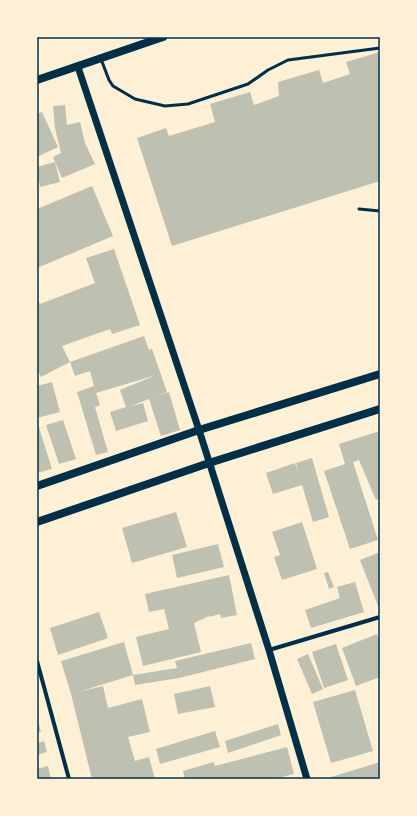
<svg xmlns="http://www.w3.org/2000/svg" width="417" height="816" viewBox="0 0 417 816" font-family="Rubik,sans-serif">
<rect width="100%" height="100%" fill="#fdf0d5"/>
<path fill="#bec0b2" d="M380,52V181L172,246L137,138L166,128L169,136L215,122L210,104L250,92L254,105L279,96L278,82L319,70L323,83L350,74L346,62Z
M65,105L67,125L80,122L85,143L95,164L62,178L53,157L61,153L55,128L53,106Z
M42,112L58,147L37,157V114Z
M55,162L60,182L40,187L39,181L37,182V167Z
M92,186L113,236L37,268V209Z
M114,249L140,325L112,334L110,329L62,346L70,362L41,377L37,369V299L40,304L95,283L86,258Z
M144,336L149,350L152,349L167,392L153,397L169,392L180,430L161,436L149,399L128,407L143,403L148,421L116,431L110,412L126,407L120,390L156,375L96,393L100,405L95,407L108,452L96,455L77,392L94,386L90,371L75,376L70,362Z
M52,382L60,412L37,418V386Z
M63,420L76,459L59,464L46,425Z
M37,421L52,469L37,473Z
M380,431V498L376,500L359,460L353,462L378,540L350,549L324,471L345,464L339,444Z
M312,458L329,517L313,522L302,485L273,494L266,473L295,463L298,472L296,463Z
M176,512L187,547L132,563L122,528Z
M302,522L317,569L282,580L274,557L280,555L272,532Z
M218,544L224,567L177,578L172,555Z
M380,552V611L360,560Z
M328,572L334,587L329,589L324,573Z
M229,575L237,615L221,618L220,614L209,617V616L194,623L201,652L143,666L136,637L169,629L164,609L149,612L145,594Z
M355,582L364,612L311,628L305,610L340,598L337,587Z
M99,612L108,638L58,655L50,628Z
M377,634L380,641V677L356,686L342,648Z
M124,642L133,675L177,668L175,661L251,643L255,659L179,678L135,685L133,675L78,692L103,686L108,708L142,699L150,732L128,737L135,761L149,757L155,779H92L71,694L61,661Z
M336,644L348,680L324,688L312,652Z
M308,654L323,689L312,694L297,659Z
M210,686L215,707L178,714L174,694Z
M355,690L373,751L331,763L313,702Z
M37,717L41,732L37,733Z
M278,724L281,735L228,753L225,741Z
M215,731L220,747L160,764L156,749Z
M44,741L47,752L37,755V743Z
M287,747L294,774L273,779H185L183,771L214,762L215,766Z
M380,762V779H331V777Z
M48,766L51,779H37V769Z"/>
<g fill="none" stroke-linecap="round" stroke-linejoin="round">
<path stroke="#003049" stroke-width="3" d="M101,59L109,80L113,86L135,99L165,106L188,104L248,84L268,70L288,60L380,48
M359,209L380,211"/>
<path stroke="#003049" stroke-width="4" d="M269,650L380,617
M37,661L69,779"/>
<path stroke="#003049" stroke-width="7" d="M78,67L199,430L269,650L307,779"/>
<path stroke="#003049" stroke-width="8" d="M37,80L163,37
M37,486L199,430L380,374
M37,522L209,463L380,409"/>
</g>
<rect width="417" height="816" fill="none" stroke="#fdf0d5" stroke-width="76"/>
<rect x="38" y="38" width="341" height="740" fill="none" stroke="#003049" stroke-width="1.5"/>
</svg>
